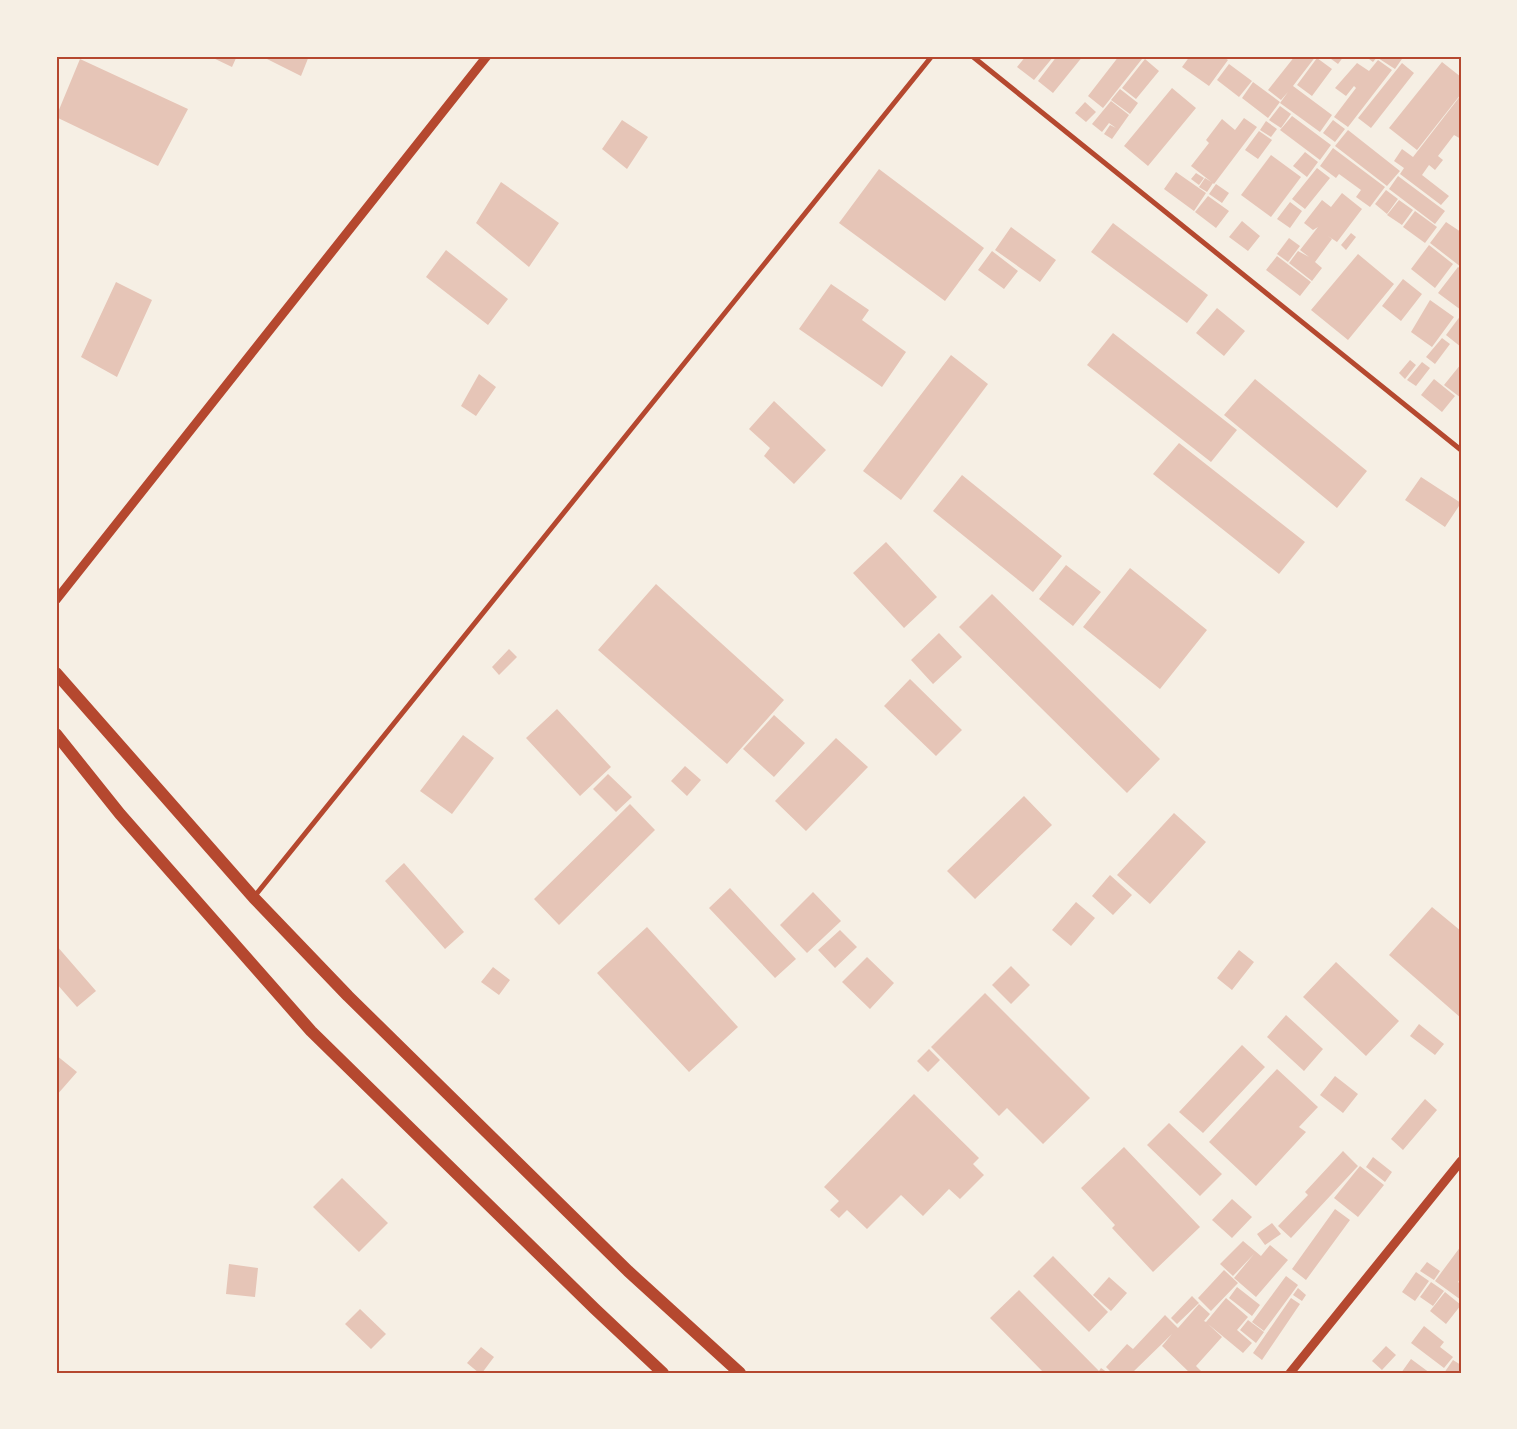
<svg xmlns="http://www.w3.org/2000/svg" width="1517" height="1429" viewBox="0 0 1517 1429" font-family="Ubuntu,sans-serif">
<rect width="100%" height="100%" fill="#f6efe4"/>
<path fill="#e6c5b7" d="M209,56H237L232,67Z
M261,56H309L301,76Z
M1026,56H1054L1034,80L1017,67Z
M1057,56H1083L1053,93L1038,81Z
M1119,56H1139L1142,59L1103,108L1088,96Z
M1190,56H1222L1228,60L1209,86L1182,67Z
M1295,56H1316L1293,86L1332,115L1320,132L1280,103L1288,92L1281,100L1268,90Z
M1327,56H1344L1338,64Z
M1365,56H1378L1373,62Z
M1379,56H1404L1395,69L1378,58Z
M1317,58L1332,69L1312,96L1297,85Z
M80,59L188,109L158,166L56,117Z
M1145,59L1159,71L1136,99L1122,88Z
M1378,60L1392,70L1348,127L1334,117L1356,88L1354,86L1346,96L1335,88L1357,63L1369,71Z
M1442,62L1461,77V94L1417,150L1389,128Z
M1402,63L1414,73L1371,128L1358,118Z
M1229,64L1252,81L1239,97L1217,80Z
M1253,82L1280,102L1268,118L1242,98Z
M1172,88L1196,108L1148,166L1124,146Z
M1120,89L1138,103L1130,114L1111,100Z
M1461,95V139L1454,135L1438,156L1443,160L1435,170L1429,165L1422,175L1449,196L1441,205L1400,174L1404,168L1394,161L1402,149L1413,157Z
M1111,101L1129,115L1112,139L1104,134L1110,125L1116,128L1109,123L1102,132L1092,124Z
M1085,102L1096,112L1086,122L1075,113Z
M1280,106L1291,114L1281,128L1269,120Z
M1292,116L1331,145L1320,160L1280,130Z
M1244,118L1257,127L1214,184L1191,166L1209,143L1206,140L1222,119L1235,130Z
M622,120L648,137L627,169L602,149Z
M1333,120L1345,129L1335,142L1323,133Z
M1266,121L1277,129L1271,137L1260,130Z
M1348,130L1400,171L1387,186L1335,146Z
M1259,131L1272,140L1258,159L1245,150Z
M1333,148L1385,187L1370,207L1356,197L1361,190L1339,174L1336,178L1320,166Z
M1305,152L1318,162L1307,177L1293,166Z
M1271,155L1301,177L1271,217L1241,195Z
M1317,168L1330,178L1305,209L1292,199Z
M879,169L984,248L945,301L839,223Z
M1176,172L1206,193L1194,211L1164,189Z
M1196,173L1204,178L1199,185L1191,179Z
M1398,176L1445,211L1435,224L1389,189Z
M1205,178L1213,183L1207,192L1199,187Z
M501,182L559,223L529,267L476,223Z
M1216,184L1229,193L1222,203L1209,194Z
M1386,190L1398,199L1387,214L1375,204Z
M1342,193L1362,209L1337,242L1328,236L1332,239L1315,262L1322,268L1312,281L1289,263L1298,251L1309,257L1300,250L1318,227L1313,230L1304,223L1322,200L1331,207Z
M1208,196L1229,211L1216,228L1195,212Z
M1399,200L1413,210L1402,225L1387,215Z
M1290,202L1302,211L1290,228L1277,219Z
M1415,211L1437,227L1425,243L1403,227Z
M1242,221L1260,236L1248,251L1229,237Z
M1446,222L1461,232V267L1430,243Z
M1113,223L1208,295L1187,323L1091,252Z
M1011,227L1056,260L1040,282L995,250Z
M1351,233L1356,237L1346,250L1341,245Z
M1289,238L1300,246L1288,262L1277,254Z
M1429,245L1453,264L1435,288L1411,269Z
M446,250L508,299L488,325L426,277Z
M992,251L1018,271L1004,289L978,270Z
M1358,254L1394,284L1348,340L1311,310Z
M1277,256L1311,282L1300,296L1266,270Z
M1458,267L1461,269V310L1438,293Z
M1403,279L1422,294L1401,321L1382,306Z
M116,282L152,300L117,377L81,357Z
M831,284L869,310L862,320L906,352L882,387L799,329Z
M1430,300L1454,317L1432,347L1411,332Z
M1217,308L1245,331L1224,356L1196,333Z
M1461,315V347L1446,335Z
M1113,333L1237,430L1211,462L1087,365Z
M1442,338L1450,344L1435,364L1426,357Z
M951,355L988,384L901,500L863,471Z
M1410,360L1416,365L1405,379L1399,373Z
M1422,362L1430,368L1416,386L1407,380Z
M1461,364V398L1444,385Z
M479,374L496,387L476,416L461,406Z
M1255,379L1367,471L1337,508L1224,415Z
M1434,379L1455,396L1442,412L1421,395Z
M774,401L826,450L794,484L764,456L770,448L749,429Z
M1179,443L1305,542L1279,574L1153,474Z
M962,475L1062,556L1033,592L933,511Z
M1421,477L1461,503L1445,527L1405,500Z
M886,542L937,597L904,628L853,573Z
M1066,565L1101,592L1073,626L1039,599Z
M1130,568L1207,630L1160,689L1083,627Z
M656,584L784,700L727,764L598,650Z
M992,594L1160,759L1127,793L959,627Z
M939,633L962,657L933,684L911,660Z
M509,649L517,657L499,675L492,667Z
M910,679L962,730L936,756L884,706Z
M557,709L611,767L580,796L526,738Z
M774,715L805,743L774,777L743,749Z
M463,735L494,758L452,814L420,791Z
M836,738L868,767L806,831L775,801Z
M685,766L701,780L687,796L671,781Z
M608,774L632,797L616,812L593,789Z
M1024,796L1052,825L975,899L947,871Z
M630,804L655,830L559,925L534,899Z
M1174,813L1206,842L1150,904L1117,875Z
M404,863L464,932L445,949L385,881Z
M1110,875L1132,895L1113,915L1092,896Z
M730,888L796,959L775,978L709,908Z
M813,892L841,921L807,953L780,925Z
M1076,902L1095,918L1071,946L1052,930Z
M1432,907L1461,931V1018L1389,955Z
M647,927L738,1027L689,1072L597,973Z
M840,930L857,947L835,968L818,950Z
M56,945L96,991L77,1007L56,983Z
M1239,950L1254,962L1232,990L1217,978Z
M867,957L894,983L870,1009L842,982Z
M1336,962L1399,1021L1366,1056L1303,997Z
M1011,966L1030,985L1011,1004L992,985Z
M493,967L510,980L499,995L481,982Z
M985,993L1090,1098L1043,1144L1007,1108L999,1116L931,1047Z
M1286,1015L1323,1049L1304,1071L1267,1037Z
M1419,1024L1444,1044L1435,1055L1410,1036Z
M1242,1045L1265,1067L1203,1133L1179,1112Z
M929,1049L940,1060L928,1072L917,1061Z
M56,1055L77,1072L56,1096Z
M1277,1069L1318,1107L1299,1127L1306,1132L1256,1186L1209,1142Z
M1335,1076L1358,1094L1343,1113L1320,1095Z
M914,1094L979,1158L973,1164L984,1175L960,1199L949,1189L923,1216L901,1195L867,1229L847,1210L839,1218L830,1210L839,1201L824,1187Z
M1425,1099L1437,1110L1403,1150L1391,1139Z
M1169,1123L1222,1174L1200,1196L1147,1145Z
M1124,1147L1200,1227L1153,1272L1112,1228L1115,1225L1081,1188Z
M1343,1151L1358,1166L1291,1238L1278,1226L1308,1195L1305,1192Z
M1373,1157L1392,1172L1385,1182L1366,1167Z
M1360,1166L1384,1185L1358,1217L1334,1198Z
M342,1178L388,1223L359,1252L313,1207Z
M1232,1199L1252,1217L1232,1238L1212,1220Z
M1335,1209L1350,1220L1306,1280L1292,1269Z
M1272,1223L1281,1234L1265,1245L1257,1234Z
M1243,1241L1261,1256L1270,1245L1288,1260L1256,1297L1234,1278L1254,1254L1233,1276L1220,1264Z
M1461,1246V1278L1458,1282L1461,1284V1300L1435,1281Z
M1053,1256L1108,1312L1089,1332L1033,1276Z
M1427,1262L1440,1271L1434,1280L1420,1271Z
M229,1264L258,1268L255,1297L226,1294Z
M1224,1270L1238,1283L1211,1311L1198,1298Z
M1416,1272L1429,1281L1415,1301L1402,1292Z
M1286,1276L1298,1285L1264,1331L1252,1322Z
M1109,1277L1127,1293L1111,1311L1093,1295Z
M1431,1282L1444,1291L1433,1306L1420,1297Z
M1237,1287L1260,1305L1252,1316L1229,1298Z
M1298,1288L1306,1295L1302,1301L1293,1295Z
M1019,1290L1099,1371L1101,1368L1108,1373H1044L990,1318Z
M1445,1292L1461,1305L1446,1324L1430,1311Z
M1192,1296L1199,1303L1177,1324L1171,1318Z
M1226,1298L1248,1317L1237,1330L1252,1343L1243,1353L1208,1324L1222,1337L1196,1366L1203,1373H1190L1162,1346L1172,1334L1132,1373H1112L1106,1367L1127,1344L1133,1349L1165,1315L1178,1328L1199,1304L1210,1314L1204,1321L1206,1322Z
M1291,1298L1300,1304L1262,1360L1253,1353Z
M360,1309L386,1334L371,1349L345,1324Z
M1248,1320L1264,1332L1256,1343L1240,1330Z
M1424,1326L1444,1342L1440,1347L1453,1357L1444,1368L1411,1343Z
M1386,1346L1396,1355L1382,1370L1372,1361Z
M481,1347L494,1357L482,1373H479L467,1363Z
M1411,1359L1430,1373H1401Z
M1453,1360L1461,1365V1373H1444Z"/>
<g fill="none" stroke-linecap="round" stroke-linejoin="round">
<path stroke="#b5482f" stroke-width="5" d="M972,56L1461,450
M254,897L932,56"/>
<path stroke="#b5482f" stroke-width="9" d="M56,600L487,56
M1290,1373L1461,1161"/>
<path stroke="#b5482f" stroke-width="12" d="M56,673L254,898L348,996L628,1271L740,1373
M56,734L120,814L311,1031L595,1309L663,1373"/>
</g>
<rect width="1517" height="1429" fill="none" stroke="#f6efe4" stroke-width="115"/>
<rect x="58" y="58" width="1402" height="1314" fill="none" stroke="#b5482f" stroke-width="2"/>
</svg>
